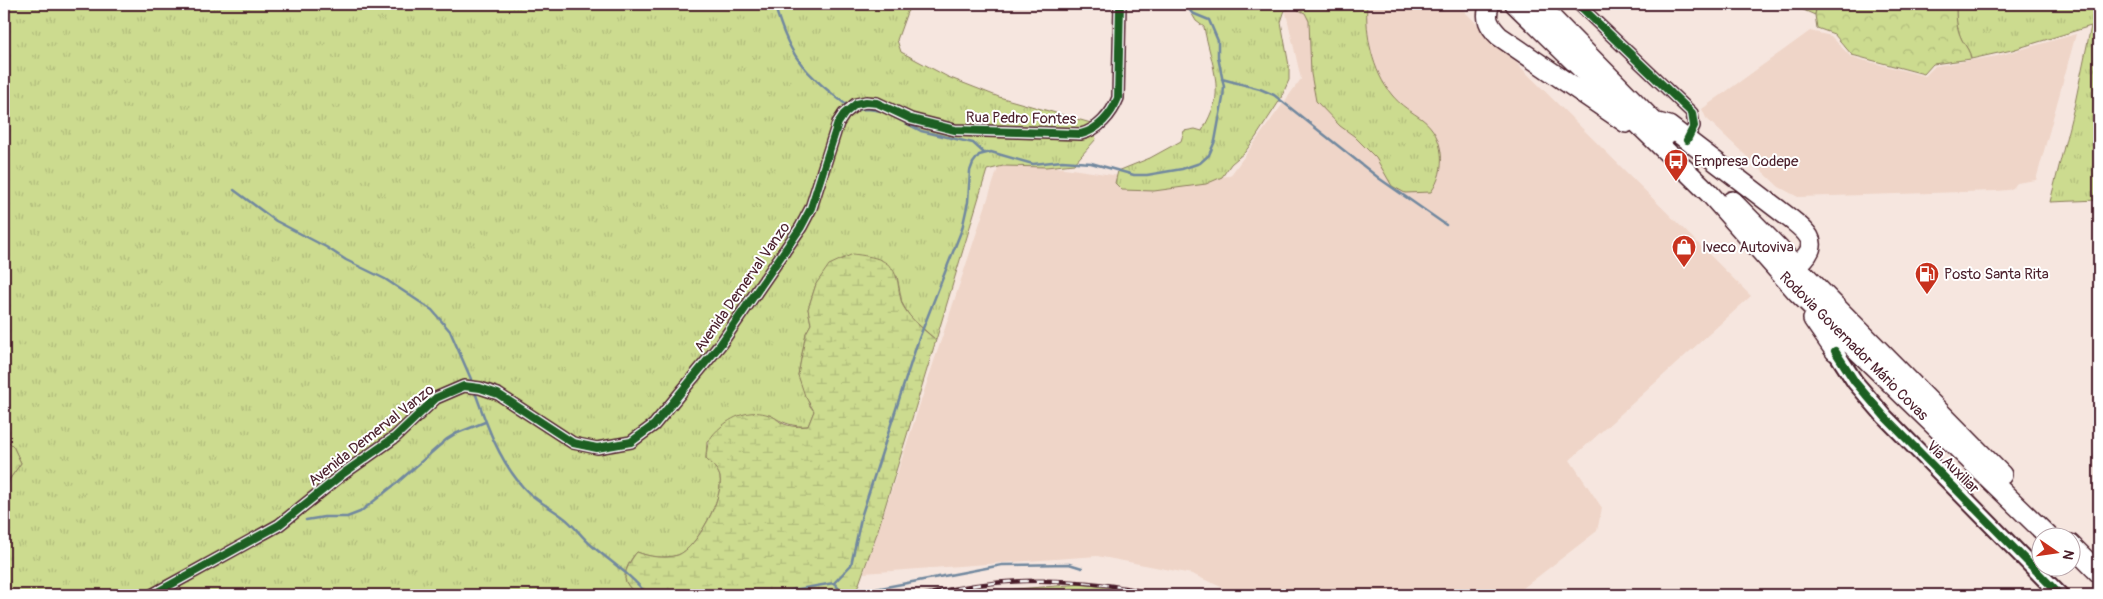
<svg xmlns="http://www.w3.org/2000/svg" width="2103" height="599" viewBox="0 0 2103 599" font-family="Pangolin,sans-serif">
<defs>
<pattern id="grass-tufts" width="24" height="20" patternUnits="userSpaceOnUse" patternTransform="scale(1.25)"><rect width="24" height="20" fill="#ccdb8f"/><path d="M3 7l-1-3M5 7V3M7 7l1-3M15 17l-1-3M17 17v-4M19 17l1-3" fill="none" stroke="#b1bc7c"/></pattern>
<pattern id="forest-crowns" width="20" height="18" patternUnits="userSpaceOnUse" patternTransform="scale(1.25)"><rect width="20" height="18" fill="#ccdb8f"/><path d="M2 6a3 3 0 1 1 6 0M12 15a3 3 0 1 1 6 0" fill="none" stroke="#b1bc7c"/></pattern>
<pattern id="wetland-marsh" width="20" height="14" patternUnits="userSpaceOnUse" patternTransform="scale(1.25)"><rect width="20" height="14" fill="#ccdb8f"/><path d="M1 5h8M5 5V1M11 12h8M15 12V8" fill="none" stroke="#b1bc7c"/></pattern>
</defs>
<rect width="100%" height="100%" fill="#f6e6df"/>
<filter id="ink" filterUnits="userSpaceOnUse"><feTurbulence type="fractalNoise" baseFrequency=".02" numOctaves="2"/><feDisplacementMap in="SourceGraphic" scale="10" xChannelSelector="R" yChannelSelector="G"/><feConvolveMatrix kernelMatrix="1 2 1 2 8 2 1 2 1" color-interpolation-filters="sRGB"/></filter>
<g filter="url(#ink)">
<path fill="#efd5c8" d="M1284,4H1457L1751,296L1570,460L1602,508L1597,531L1514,595H1239L1192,574L1097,556L864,573L1001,159L1155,181L1230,176L1301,79Z
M1810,31L1831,36L1851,57L1925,76L1935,66L1997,56L2076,34L2036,180L2017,183L2013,188L2008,190L1996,191L1798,197L1779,187L1706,118L1702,109Z"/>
<path fill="url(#grass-tufts)" stroke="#8b7d5d" d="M4,4H914L907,12L897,40L901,52L948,77L999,97L1091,123L1096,139L1074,164L1046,167L1003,166L987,170L936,340L910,317L902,303L897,276L816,284L808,309L811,324L806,333L798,375L810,406L814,411L808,426C793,427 783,423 770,415L707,442L706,458C711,464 718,469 720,477C724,496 697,548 678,555C663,559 650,557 637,552C631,558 622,573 626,582C628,586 633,591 636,595H4V487L21,463L13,446L4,437Z
M1186,4H1367C1365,34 1372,71 1392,95C1400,105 1412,112 1422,119C1445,136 1447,170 1431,192L1405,193L1392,186L1376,158L1354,136L1340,126L1316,101L1311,74L1309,21L1305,13L1294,8L1285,10L1281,22L1289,66V80L1280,100L1256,137L1245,152L1231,164L1222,177L1206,184L1154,191L1122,190L1115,183L1118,171L1150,158L1181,141L1184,131L1195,129L1202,131C1207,122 1212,112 1215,102C1220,79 1208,50 1204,27L1196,21Z
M1790,4H1817L1815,15Z
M1956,4H2099V200L2050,202L2075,103L2091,26L2012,50L1971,59C1970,51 1966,47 1962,40C1956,28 1956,17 1956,4Z
M1083,584L1155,595H991L990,591Z"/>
<path fill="url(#forest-crowns)" stroke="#8b7d5d" d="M1817,4H1956C1956,17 1956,28 1962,40C1966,47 1970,51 1971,59L1933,64L1924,74L1852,55L1834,34L1817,28L1815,15Z
M4,437L13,446L21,463L4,487Z"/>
<path fill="url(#wetland-marsh)" stroke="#8b7d5d" d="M853,254C874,257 893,258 898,283C899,290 900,299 903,306C911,320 924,330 936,340L877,533L855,595H636C633,591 628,586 626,582C622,573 632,558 637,552C650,557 663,559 678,555C697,548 724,497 720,477C718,469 711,464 706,459C707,442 709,437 722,426C735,415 752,409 769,415C774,416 777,420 782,423C790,427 800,427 808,426L814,411L805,396L798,375L806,333L811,324L808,309L816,284L829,265Z"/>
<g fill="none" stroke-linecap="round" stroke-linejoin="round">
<path stroke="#71889f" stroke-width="2.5" d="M774,4C779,19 783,34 791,48C803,72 828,91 849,107
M1222,79L1260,89L1274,95L1380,179L1446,225
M853,110L868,109L882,111L921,131L973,143L984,153
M234,190L276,221L326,247L346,260L385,279L432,310L450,331L471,379
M475,392C487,426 499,460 523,487C534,500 550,507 563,517C573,524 581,536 590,544C609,561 632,575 647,595
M306,520L324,517H347L360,512L398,482L447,439L455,434L485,422
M834,583L841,591L849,594L1002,565L1069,564L1082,568
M764,595L834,583L851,565L862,514L918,341L962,229L968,202L970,171L973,163L979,155L991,152L1033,164L1062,161L1091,163L1134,175H1147L1182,169L1200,163L1209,155L1215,141L1223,98L1224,87L1218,57V41L1209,20L1192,13L1185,4"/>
<defs>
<path id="street" d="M1578,4L1692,113L1694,126L1687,140
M152,595L279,525L344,473L395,437L436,398L464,386L480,388L498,394L573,443L597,448L631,442L654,425L720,345L801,227L811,208L838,123L844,114L856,104L866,102L877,103L911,119L955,130L1081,134C1098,130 1111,115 1118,98L1120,4"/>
<path id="secondary" d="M1835,351L1855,382L1885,417L2060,595"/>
<path id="highway" d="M1490,4C1484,18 1489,26 1499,36L1626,123
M1515,4L1709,193L1797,292L2048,536
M1538,4L1667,135
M1658,123L1669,126L1792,220C1798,225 1805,230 1809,237C1816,249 1803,262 1793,266L1784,264
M1732,201L2002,475
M1813,319L1835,351
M2070,544L2099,573"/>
</defs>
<use href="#street" stroke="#4a1f2b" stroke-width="14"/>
<use href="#secondary" stroke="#4a1f2b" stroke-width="19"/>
<use href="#highway" stroke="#4a1f2b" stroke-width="22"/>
<use href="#street" stroke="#fff" stroke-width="10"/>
<use href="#secondary" stroke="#fff" stroke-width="15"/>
<use href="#highway" stroke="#fff" stroke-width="19"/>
<defs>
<path id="rail" d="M925,595C1000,576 1082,576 1158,595"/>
</defs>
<use href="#rail" stroke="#4a1f2b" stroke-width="4.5"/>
<use href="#rail" stroke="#fff" stroke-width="2.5" stroke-dasharray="8" stroke-linecap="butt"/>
<defs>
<path id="cycleway" d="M1578,4L1692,113L1694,126L1687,140
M1835,351L1855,382L1885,417L2060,595
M152,595L279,525L344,473L395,437L436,398L464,386L480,388L498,394L573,443L597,448L631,442L654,425L720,345L801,227L811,208L838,123L844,114L856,104L866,102L877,103L911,119L955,130L1081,134C1098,130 1111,115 1118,98L1120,4"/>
</defs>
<use href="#cycleway" stroke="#fff" stroke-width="11"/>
<use href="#cycleway" stroke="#1b5e20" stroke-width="8"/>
</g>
</g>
<defs>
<symbol id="bus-pin" viewBox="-11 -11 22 30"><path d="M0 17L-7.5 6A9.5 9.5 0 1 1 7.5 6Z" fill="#c8321e" stroke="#fff"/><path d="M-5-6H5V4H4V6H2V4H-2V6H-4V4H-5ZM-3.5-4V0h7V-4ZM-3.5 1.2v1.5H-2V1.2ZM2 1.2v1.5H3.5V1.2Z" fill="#fff"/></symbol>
<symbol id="shop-pin" viewBox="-11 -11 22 30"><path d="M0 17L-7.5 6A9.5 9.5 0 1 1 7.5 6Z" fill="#c8321e" stroke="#fff"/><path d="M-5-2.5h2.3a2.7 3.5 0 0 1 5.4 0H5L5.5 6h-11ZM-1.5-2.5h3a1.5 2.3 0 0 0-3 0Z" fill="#fff"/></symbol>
<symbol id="fuel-pin" viewBox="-11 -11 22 30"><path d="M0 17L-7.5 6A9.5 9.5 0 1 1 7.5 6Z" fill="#c8321e" stroke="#fff"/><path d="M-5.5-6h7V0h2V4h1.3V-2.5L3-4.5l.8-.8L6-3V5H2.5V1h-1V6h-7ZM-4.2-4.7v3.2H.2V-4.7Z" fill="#fff"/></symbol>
</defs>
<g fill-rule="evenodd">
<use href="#bus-pin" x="1662" y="147" width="28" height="38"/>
<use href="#shop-pin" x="1670" y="233" width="28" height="38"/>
<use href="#fuel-pin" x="1913" y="260" width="28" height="38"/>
</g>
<g text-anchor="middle" stroke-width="4" stroke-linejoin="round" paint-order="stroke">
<g font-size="15" fill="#4a1f2b" stroke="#fff">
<text transform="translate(1021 118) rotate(1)" y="5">Rua Pedro Fontes</text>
<text transform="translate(742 287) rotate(-55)" y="5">Avenida Demerval Vanzo</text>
<text transform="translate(1854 346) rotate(45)" y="5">Rodovia Governador Mário Covas</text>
<text transform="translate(371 435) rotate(-38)" y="5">Avenida Demerval Vanzo</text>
<text transform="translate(1953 467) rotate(45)" y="5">Via Auxiliar</text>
</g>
<g font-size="15" fill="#4a1f2b" stroke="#fff" text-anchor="start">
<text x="1694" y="166">Empresa Codepe</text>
<text x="1702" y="252">Iveco Autoviva</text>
<text x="1944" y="279">Posto Santa Rita</text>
</g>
</g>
<rect width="2103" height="599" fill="none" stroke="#fff" stroke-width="20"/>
<rect x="10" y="10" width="2083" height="579" fill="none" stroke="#4a1f2b" stroke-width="2" filter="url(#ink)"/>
<g transform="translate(2056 552) rotate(103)"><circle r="24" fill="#ffffff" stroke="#b7a5aa"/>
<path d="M0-4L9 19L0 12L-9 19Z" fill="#c8321e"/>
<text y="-8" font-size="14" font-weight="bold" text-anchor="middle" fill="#4a1f2b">N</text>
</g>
</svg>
